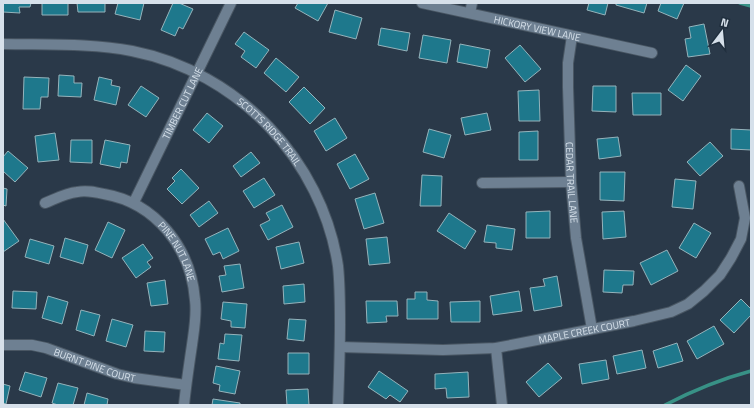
<svg xmlns="http://www.w3.org/2000/svg" width="754" height="408" viewBox="0 0 754 408" font-family="'Titillium Web',sans-serif">
<rect width="100%" height="100%" fill="#2a3949"/>
<g fill="none" stroke-linecap="round" stroke-linejoin="round">
<path stroke="#389186" stroke-width="3.5" d="M740,3L751,6
M665,405C692,391 721,379 751,371"/>
</g>
<path fill="#1e788c" stroke="#95b3bb" d="M3,3H31L30,7H19L20,13L3,12Z
M42,3H68V15H42Z
M77,3H105V12H78Z
M118,3H144L140,20L115,14Z
M173,3H179L193,9L183,29L179,27L175,36L161,30Z
M298,3H328L318,21L295,8Z
M588,3H608L605,15L587,10L589,3Z
M616,3H647L644,13L616,5Z
M661,3H684L677,19L658,11Z
M335,10L362,18L356,39L329,32Z
M704,24L710,54L688,57L685,39L691,38L689,27Z
M381,28L410,33L407,51L378,45Z
M244,32L269,50L256,68L241,57L245,51L235,44Z
M423,35L451,40L447,63L419,58Z
M460,44L490,50L487,68L457,62Z
M520,45L541,69L525,82L505,58Z
M276,58L299,77L286,92L264,73Z
M686,65L701,76L683,101L668,90Z
M59,75L74,76V83H82L81,97L58,96Z
M24,77L49,78L48,97H41L40,109H23Z
M99,77L112,80L111,85L120,87L116,105L94,100Z
M141,86L159,98L146,117L128,105Z
M593,86H616V112L592,111Z
M304,87L325,108L310,124L289,102Z
M539,90L540,121H519L518,91Z
M632,93H661V115H633Z
M207,113L223,126L209,143L193,130Z
M487,113L491,130L465,135L461,118Z
M335,118L347,138L326,151L314,131Z
M429,129L451,135L444,158L423,152Z
M731,129L751,130V150L731,149Z
M538,131V160H519V132Z
M55,133L59,160L38,162L35,136Z
M618,137L621,156L599,159L597,139Z
M71,140H92V163L70,162Z
M105,140L130,145L127,163L121,162L120,168L100,164Z
M710,142L723,156L700,176L687,162Z
M8,151L28,168L15,182L3,171V157Z
M251,152L260,163L241,177L233,166Z
M355,154L369,179L350,189L337,164Z
M181,169L199,188L182,204L167,189L175,181L172,178Z
M600,172H625L624,201L600,200Z
M422,175L442,176L441,206H420Z
M264,178L275,195L254,208L243,191Z
M675,179L696,181L693,209L672,207Z
M3,188L7,189L6,206L3,205Z
M375,193L384,223L364,229L355,199Z
M209,201L218,213L199,227L190,215Z
M282,205L293,227L268,240L260,225L270,220L266,213Z
M550,211V238H526V212Z
M624,211L626,237L603,239L602,212Z
M449,213L476,231L465,249L437,231Z
M3,219L19,241L3,252Z
M108,222L125,230L112,258L95,250Z
M694,223L711,233L696,258L679,248Z
M487,225L515,229L512,250L496,248V243L484,242Z
M228,228L239,251L223,259L220,252L213,255L205,239Z
M387,237L390,263L369,265L366,239Z
M65,238L88,245L83,264L60,257Z
M30,239L54,246L49,264L25,257Z
M299,242L304,263L281,269L276,247Z
M143,244L153,258L147,262L151,267L136,278L122,258Z
M667,250L678,271L651,285L640,263Z
M240,264L244,288L222,292L219,276L226,275L224,266Z
M604,270L634,271L633,285H623L622,293L603,292Z
M557,276L562,306L534,311L530,288L545,286L543,279Z
M165,280L168,304L151,306L147,283Z
M304,284L305,302L284,304L283,286Z
M13,291L37,292L36,309L12,308Z
M519,291L522,311L493,315L490,296Z
M415,292H427V300L438,301V319H407V299H415Z
M48,296L68,302L62,324L42,318Z
M741,299L751,309V315L734,333L720,320Z
M366,301H397L398,316H386L387,322L367,323Z
M480,301V322H451L450,302Z
M223,302L247,304L245,328L231,327V321L221,319Z
M81,310L100,315L94,336L76,330Z
M112,319L133,325L126,347L106,341Z
M289,319L306,320L304,341L287,339Z
M714,326L724,344L697,359L687,341Z
M145,331L165,332L164,352L144,351Z
M225,334L242,335L239,361L218,359L220,343L224,344Z
M677,343L683,361L658,368L653,351Z
M642,350L646,368L617,374L613,356Z
M288,353H309V374H288Z
M606,360L609,379L582,384L579,364Z
M548,363L562,378L539,397L526,382Z
M216,366L240,371L235,394L219,391L220,385L213,383Z
M379,371L408,391L400,402L390,395L386,399L368,387Z
M25,372L47,378L41,397L19,390Z
M468,372L469,397L447,398L446,388L435,389V374Z
M58,383L78,388L73,405H58L52,403Z
M3,384L10,386L6,404L3,403Z
M308,389L309,405H287L286,390Z
M87,393L108,399L107,405H84Z
M213,399L240,403V405H212Z"/>
<g fill="none" stroke-linecap="round" stroke-linejoin="round">
<defs>
<g id="minor">
<path id="s1" d="M422,3L652,53"/>
<path d="M470,13L472,3"/>
<path id="s2" d="M572,36L568,63V87L571,182L576,238L592,329"/>
<path id="s3" d="M3,44C45,45 92,43 132,51C238,72 322,160 338,266C340,285 340,304 340,324C340,351 339,378 338,405"/>
<path d="M482,183L571,182"/>
<path id="s4" d="M134,202L231,3"/>
<path id="s5" d="M45,203C55,199 66,193 77,192C86,190 95,192 104,194C156,203 191,248 195,300C197,315 194,330 192,345C189,365 186,385 184,405"/>
<path id="s6" d="M3,345H32L46,348L117,374L134,378L186,385"/>
<path id="s7" d="M340,347L443,350L496,348L634,321L671,312L688,304L704,291L720,275L731,258L741,239L745,218L739,186"/>
<path d="M496,348L502,405"/>
</g>
</defs>
<use href="#minor" stroke="#495663" stroke-width="12"/>
<use href="#minor" stroke="#6e8092" stroke-width="10"/>
</g>
<g text-anchor="middle" stroke-width="3" stroke-linejoin="round" paint-order="stroke">
<g font-size="10" fill="#d6e0ea" stroke="#202f3e">
<text dy="4" stroke="none"><textPath href="#s1" startOffset="118">HICKORY VIEW LANE</textPath></text>
<text dy="4" stroke="none"><textPath href="#s4" startOffset="110">TIMBER CUT LANE</textPath></text>
<text dy="4" stroke="none"><textPath href="#s3" startOffset="292">SCOTTS RIDGE TRAIL</textPath></text>
<text dy="4" stroke="none"><textPath href="#s2" startOffset="147">CEDAR TRAIL LANE</textPath></text>
<text dy="4" stroke="none"><textPath href="#s5" startOffset="159">PINE NUT LANE</textPath></text>
<text dy="4" stroke="none"><textPath href="#s7" startOffset="246">MAPLE CREEK COURT</textPath></text>
<text dy="4" stroke="none"><textPath href="#s6" startOffset="95">BURNT PINE COURT</textPath></text>
</g>
</g>
<rect width="754" height="408" fill="none" stroke="#d6e0ea" stroke-width="8"/>
<g transform="translate(722 32) rotate(16)" stroke="#202f3e" stroke-width="3" paint-order="stroke">
<path d="M0-3L7 15L0 10L-7 15Z" fill="#d6e0ea"/>
<text y="-6" font-size="11" font-weight="bold" text-anchor="middle" fill="#d6e0ea">N</text>
</g>
</svg>
